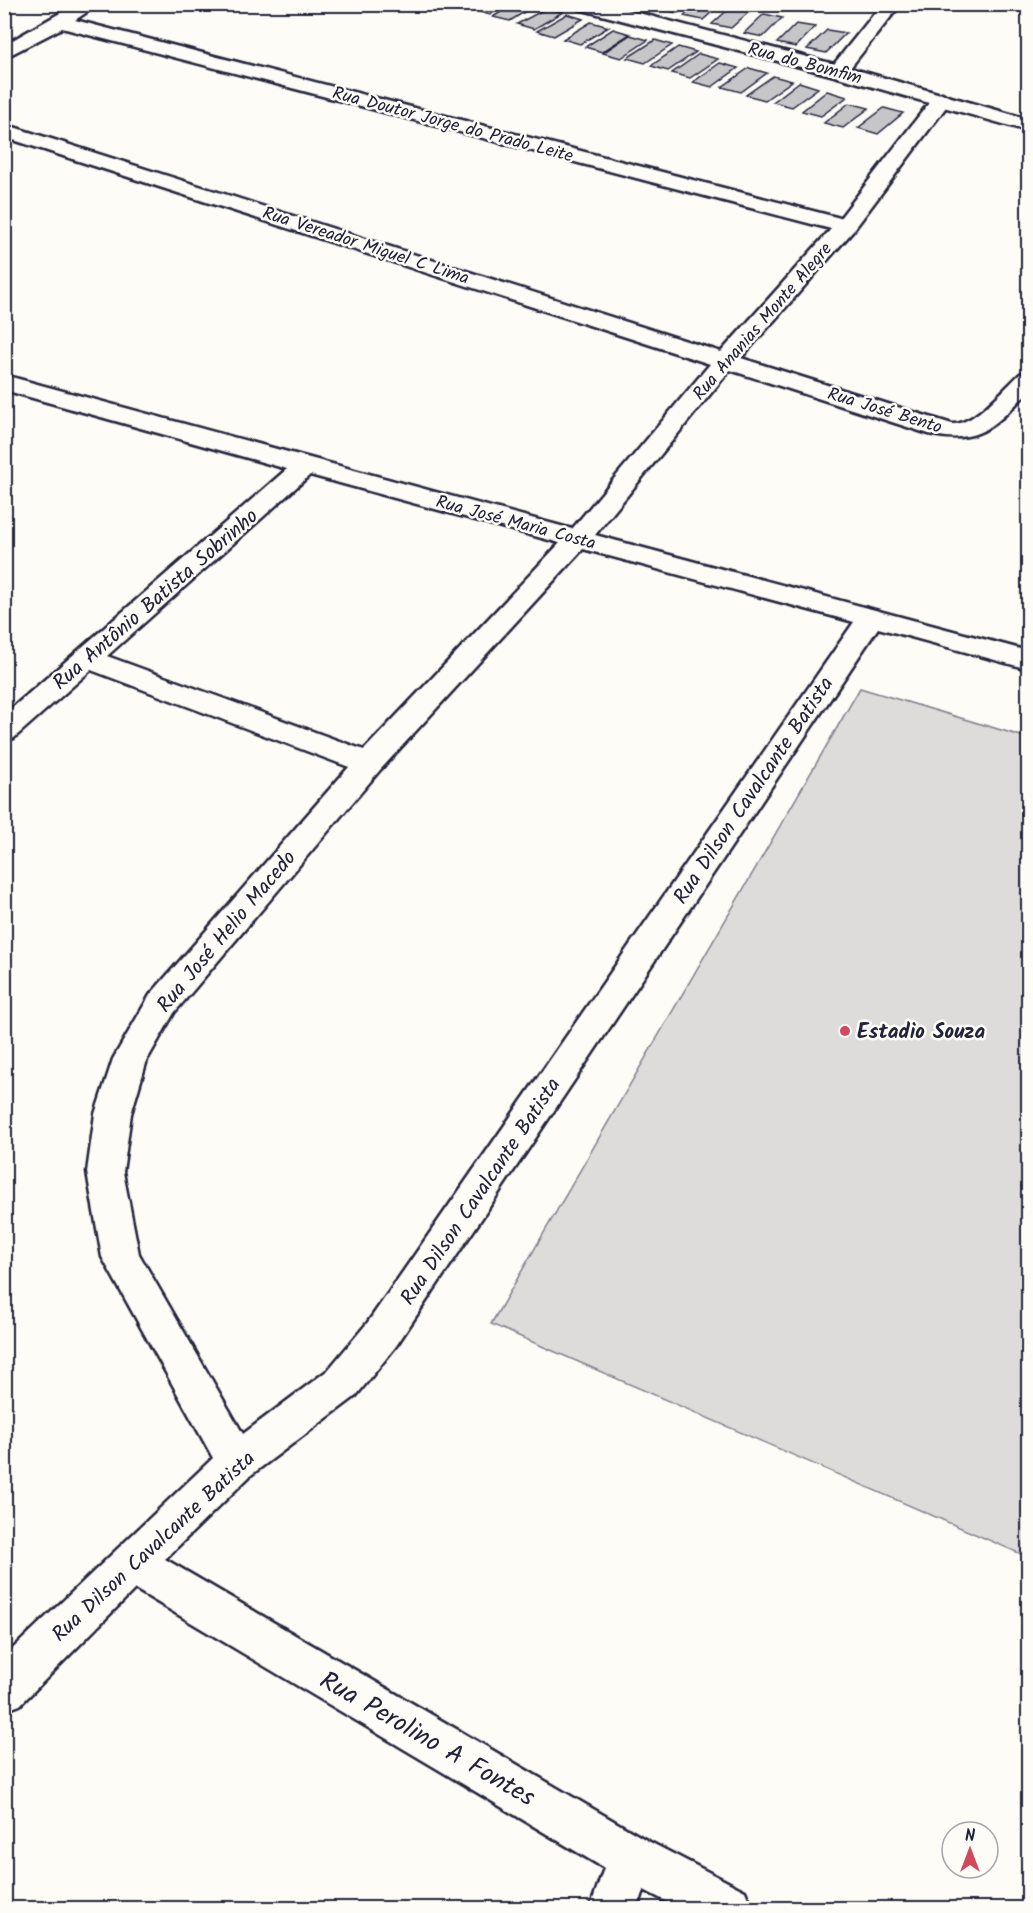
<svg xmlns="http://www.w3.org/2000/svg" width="1033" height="1913" viewBox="0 0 1033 1913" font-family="Kalam,sans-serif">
<rect width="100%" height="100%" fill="#fdfcf7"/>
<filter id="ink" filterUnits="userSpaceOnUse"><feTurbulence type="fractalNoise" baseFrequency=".0167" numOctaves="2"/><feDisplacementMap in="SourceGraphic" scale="12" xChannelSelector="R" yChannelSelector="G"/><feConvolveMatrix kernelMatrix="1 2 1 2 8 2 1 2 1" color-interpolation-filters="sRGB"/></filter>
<g filter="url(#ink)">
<path fill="#dddcdb" stroke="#807f8b" stroke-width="1.5" d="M860,688L1028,738V1557L491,1324Z"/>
<path fill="#c6c6c8" stroke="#22223b" stroke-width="1.5" d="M483,4H506L490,15L473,10Z
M513,4H537L510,21L493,17Z
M666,4H688L678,13L660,9Z
M698,4H721L703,20L684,16Z
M732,6L751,10L731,28L712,24Z
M547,8L563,12L534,29L517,24Z
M567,14L583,19L554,36L537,31Z
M764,14L782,18L763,37L744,33Z
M591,22L609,27L580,44L563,39Z
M796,24L815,27L796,47L777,43Z
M613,29L630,34L602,52L585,47Z
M827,30L846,33L826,53L807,49Z
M630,35L648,40L621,58L603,53Z
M655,40L672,45L645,63L627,58Z
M678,47L696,52L668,71L651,66Z
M699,54L718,59L690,78L672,73Z
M720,63L738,68L712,87L693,82Z
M749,68L767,73L741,92L722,87Z
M773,76L792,81L765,100L746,95Z
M799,82L818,88L792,107L773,102Z
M827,91L847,97L821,116L802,111Z
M849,103L869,108L843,128L824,123Z
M884,108L903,113L878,134L858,128Z"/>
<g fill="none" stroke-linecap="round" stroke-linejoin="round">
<defs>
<path id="street" d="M76,4H99L75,20L840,218L935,95L942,93L952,99L853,231L741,358L952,424C973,426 1005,388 1020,374L1028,372V392C996,425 978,446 929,434L730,370L595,535L1028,651V669L878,628L396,1346L356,1396L251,1475L165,1559L648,1841L745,1891L752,1908H679L644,1890L638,1908H590L604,1868L135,1589L20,1705L4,1711V1657L213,1458L102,1257L87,1172L95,1114L113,1059L150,995L349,767L91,670L14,738L4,741V715L287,469L4,390V375L572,529L710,364L4,137V124L721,352L831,229L62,28L4,58V45ZM310,475L560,543L364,750L107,656ZM583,549L854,622L368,1322L328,1370L243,1434L139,1254L123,1172L131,1114L147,1060L174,1013L380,770Z"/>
<path id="primary" d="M572,4H604L834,64L882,4H901L850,68L1028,119V131L831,75L575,8Z"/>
</defs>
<use href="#street" stroke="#22223b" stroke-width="5"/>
<use href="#primary" stroke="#22223b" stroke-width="5"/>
<use href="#street" fill="#fdfcf7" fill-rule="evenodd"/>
<use href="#primary" fill="#fdfcf7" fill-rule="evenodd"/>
</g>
</g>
<circle fill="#d1495b" stroke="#fdfcf7" stroke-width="2" cx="845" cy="1031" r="6"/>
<g text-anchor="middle" stroke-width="5" stroke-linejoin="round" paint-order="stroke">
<g font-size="18" fill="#22223b" stroke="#fdfcf7">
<text transform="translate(805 63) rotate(15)" y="6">Rua do Bomfim</text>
<text transform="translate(453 124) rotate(15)" y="6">Rua Doutor Jorge do Prado Leite</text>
<text transform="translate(366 245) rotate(18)" y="6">Rua Vereador Miguel C Lima</text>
<text transform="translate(762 321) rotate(-49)" y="6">Rua Ananias Monte Alegre</text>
<text transform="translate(885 410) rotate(17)" y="6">Rua José Bento</text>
<text transform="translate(516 522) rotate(15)" y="6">Rua José Maria Costa</text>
</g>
<g font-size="21" fill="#22223b" stroke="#fdfcf7">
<text transform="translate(155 599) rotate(-41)" y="7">Rua Antônio Batista Sobrinho</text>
<text transform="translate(753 790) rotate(-56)" y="7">Rua Dilson Cavalcante Batista</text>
<text transform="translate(226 931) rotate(-50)" y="7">Rua José Helio Macedo</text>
<text transform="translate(480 1191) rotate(-56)" y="7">Rua Dilson Cavalcante Batista</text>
<text transform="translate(153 1546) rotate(-43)" y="7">Rua Dilson Cavalcante Batista</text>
</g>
<g font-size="21" font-weight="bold" fill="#22223b" stroke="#fdfcf7" text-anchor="start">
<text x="857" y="1038">Estadio Souza</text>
</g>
<g font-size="26" fill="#22223b" stroke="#fdfcf7">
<text transform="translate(428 1738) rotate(30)" y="9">Rua Perolino A Fontes</text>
</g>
</g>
<rect width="1033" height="1913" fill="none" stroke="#fdfcf7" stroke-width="24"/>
<rect x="12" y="12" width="1009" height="1889" fill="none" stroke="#22223b" stroke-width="2" filter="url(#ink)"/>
<g transform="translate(970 1850)"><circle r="28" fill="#fdfcf7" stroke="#a5a5ac" stroke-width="1.5"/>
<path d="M0-4.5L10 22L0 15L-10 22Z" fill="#d1495b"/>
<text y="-9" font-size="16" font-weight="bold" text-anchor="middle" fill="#22223b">N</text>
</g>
</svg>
